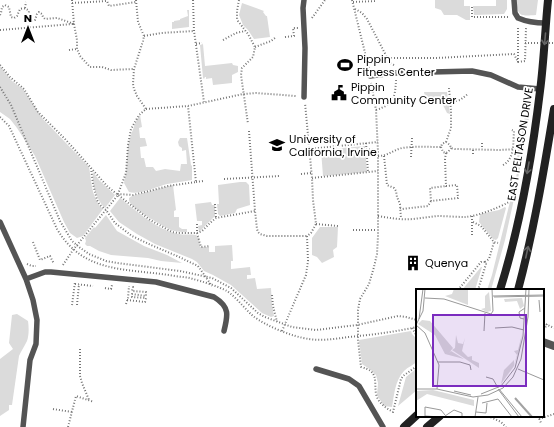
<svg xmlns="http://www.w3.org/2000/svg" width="554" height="427" viewBox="0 0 554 427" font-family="Poppins,sans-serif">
<rect width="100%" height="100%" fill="#fff"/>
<path fill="#dbdbdb" d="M435,0H464V6H470V20H466L457,15H444L441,10L435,8Z
M496,0H507V9L504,14L474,15L473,6H496Z
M516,0H538L536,15C520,16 518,17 516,0Z
M242,3L264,11L263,12L266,16H267L270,37L254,39L248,30L243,25L239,15Z
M187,10H189V27L172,29V22H174V21L180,20V19L188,16Z
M203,44L205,66L232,63L233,65L238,66V72L232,75V83L213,85L212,78L206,79V77H205L204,79L203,78L200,45Z
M0,66L12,81L23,89L43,119L89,167C90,171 90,175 91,180C92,190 95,202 103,209L83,236L77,238L70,233L64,222L35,156L17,128L10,119L0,112Z
M424,92H447L450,114L447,113L443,105C438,103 432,105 426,101Z
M529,110L530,112L516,190L505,240L491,290H487L492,275L517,173L515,169L517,161L518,145L522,134L525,115L527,111Z
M140,115L142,127L139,128L140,138H145L147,146L140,147L141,158H144L146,167H153L156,171L165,169L180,171L181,164H187L186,150L182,151V148L179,146L178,142L180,138H187L191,165L192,166V180C184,181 175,183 167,184C156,187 140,195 129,192L124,183L126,172L128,145L132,132L137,119Z
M365,146L367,172L323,176L321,150Z
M93,172L99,180L115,195L105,208C96,200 92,183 93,172Z
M240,182H246L249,185L250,205L237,209L235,213L220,216L218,214L217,204H219L218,185Z
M173,185L176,210L174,211V217H179V227L182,229H187V232C182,232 177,232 171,230C164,227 135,210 131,204C129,201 129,201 129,198L132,196Z
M120,198C135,210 159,231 178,234C184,235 190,234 196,235L199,238L200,247H209V252H215V246L232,245L233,261H231V269L250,267L251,275H247V279L255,278L257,289L271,288L272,305L274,316L271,317L262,313L231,285L213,275L204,271L197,262L192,259L155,244L137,234L119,222L110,211Z
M211,202L212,205H215V216L199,232L198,226L202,225V221H197L195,204Z
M505,207L506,208L498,238L496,240L493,239L479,222L480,214L499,210Z
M106,215L117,231L144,246L167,255L182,263L161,261L148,258L111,255L99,251L90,246H87L85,244L86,241L85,238L94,227L95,228Z
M320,227H338L337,247L333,250L334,257L322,263L317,257L312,255V238Z
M481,267H482L475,290H462Z
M17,314L28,321C29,328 29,335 27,341C24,347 21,351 19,356L12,405H9V410L0,416V359L13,349L9,343L12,315Z
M411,331L412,334L417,339V362C413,365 408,367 404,371C395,380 394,396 392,407L384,406L377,395L378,383L376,375L371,370L362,364L359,340Z
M417,368V390L398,406L406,377Z"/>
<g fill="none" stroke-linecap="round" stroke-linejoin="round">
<path stroke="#767676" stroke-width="2" stroke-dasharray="1 2" stroke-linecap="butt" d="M72,0L74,24L77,40V49L80,56L90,67H102L111,70L134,69
M136,0L138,22L144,36L143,41L134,69L133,84L134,89L137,96L146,109L139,115L131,129L128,145L126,173L118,194L133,195L168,186L196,182L188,106
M193,0L194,31L204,102
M239,0L237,11V18L238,21L248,34L255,47L253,57L242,68L241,75L248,124
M352,0L369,69
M353,2L377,1
M72,3L107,1L109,6L136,2
M472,7V17H508
M25,8L26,2
M355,9L362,13L367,19L390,63L394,65
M0,15L1,13L2,7L5,5L9,7L11,17L14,18L17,16L20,9C23,8 26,8 29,11L28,19L31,21L35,20L37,14L39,12L42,14L43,17L45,19L57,18L74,24
M312,18L325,0
M0,30L73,24
M144,36L161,33L194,31
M285,37L294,36L293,28H298
M223,40L236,33L245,31
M196,44L202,43
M255,47L271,41L275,38
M69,50L77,49
M388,58H436L514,54L518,62L525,61L526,28
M518,62V28H520
M0,65L10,77L24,89L38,112L66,140L108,187L150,220L172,232L178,233H197L202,231L210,223L216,218L255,211
M371,83L376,110L378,152V236L377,254L374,267L369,284L360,299L358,310V340L361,367C379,371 374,381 376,394C378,403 386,408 393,412L401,379L403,376L417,366
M0,87L11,105L60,221L72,241L79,247L89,254L106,261L117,263L180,271L212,278L231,288L258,313L265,317L292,327L316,330L357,325L398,316L406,317L417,320
M450,102L460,100L468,94
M146,109L188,106L243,94L256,93L296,96
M376,110C394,104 395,98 396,80
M0,117L9,126L57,229C84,275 129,268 175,276C181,277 187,277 193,279C201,281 220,287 227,291C237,298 244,308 253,316C266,326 293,337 309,339C322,341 335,339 348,337C371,335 394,332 417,327
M249,131L255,211L257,229L258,232L260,234L267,236H307
M446,142L451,128V110L449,88
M366,143L368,172
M482,143V149
M441,147L443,152L446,153L448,152L451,148
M309,149L378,142
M366,149L373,150L378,152
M473,150V156
M446,153L445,159L446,186L457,185L458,198L431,201L430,188L446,186
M378,156C388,156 393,150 402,148C415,146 428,147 441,147L442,144L446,142L450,145L451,148L455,149L500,150L517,149
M384,156L387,185L394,188L396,191L397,197L400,204L401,219
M411,157L412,138
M503,165C515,159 513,142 514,131L512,130
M91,168L93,184L97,200L100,205L106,210L115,223L132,236L151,245L177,256L198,266L212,286
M301,174L311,173
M312,178L378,171
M224,179L280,176
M196,182L203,181
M215,204L216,218
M400,208L402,209L428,206L431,201
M378,216C390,218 401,220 413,219C421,218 429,217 437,216C446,216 456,217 465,217C478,216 498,208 509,202
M472,216V237
M473,222L481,226L494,242L498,243
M197,224V233L201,247L210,246
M316,224L338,226
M353,230H377
M33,242L40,260L50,256L54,264
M485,262L489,259L494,242
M27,264L32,266H36
M63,265L73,250L118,195
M75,284L93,286
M105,288L111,289L112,285
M458,290L481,262H485L486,264L478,290
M272,295L273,306L277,322
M127,300L145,302L146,298L132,297V294L146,296V292L132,291L133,287H132
M126,304L128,298L129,286
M72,305L75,282
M77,305L79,284
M543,323L554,328
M543,327L545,328L547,324
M412,328L417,336
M282,331L306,275L308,261L307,236L311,233L316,224L313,200L312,178L305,103
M80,349V376L82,383L89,400
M53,409L72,412
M488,416L501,422L506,427
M538,416L541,423
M539,419L554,414
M68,427L76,396L94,402"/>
<path stroke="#545454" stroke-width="5.5" d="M514,0L515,13L518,18C527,22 537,23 546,23
M370,76L393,73L472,71L491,75L518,87L540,89
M304,97L305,48L303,8L304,0
M0,222L26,279L33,300L37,320L36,344L30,360L23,427
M26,279L45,272H51L156,282L214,297C230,307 228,315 224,331
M316,369L349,379L359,386L383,427"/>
<path stroke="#545454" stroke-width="8" d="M543,342L554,346"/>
<path stroke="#212121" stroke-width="8" d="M500,290C520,226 532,158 540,91C544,61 545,30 548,0
M518,290C534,230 544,170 554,109
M404,427L417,415
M427,427L440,416"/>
<path stroke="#767676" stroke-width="2" stroke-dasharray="1 2" stroke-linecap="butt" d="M525,43H554"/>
</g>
<defs><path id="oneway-shaft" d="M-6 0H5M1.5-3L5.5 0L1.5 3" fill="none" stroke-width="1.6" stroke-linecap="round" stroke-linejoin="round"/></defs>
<g stroke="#646464">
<use href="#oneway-shaft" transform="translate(545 39) rotate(95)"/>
<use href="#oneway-shaft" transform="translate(528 168) rotate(100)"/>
<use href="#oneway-shaft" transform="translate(527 252) rotate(-78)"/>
</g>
<defs>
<symbol id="stadium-bare" viewBox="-9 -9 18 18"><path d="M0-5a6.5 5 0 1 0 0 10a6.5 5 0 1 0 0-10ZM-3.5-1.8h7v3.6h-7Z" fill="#000" stroke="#fff" stroke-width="2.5" paint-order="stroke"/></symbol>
<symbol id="civic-bare" viewBox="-9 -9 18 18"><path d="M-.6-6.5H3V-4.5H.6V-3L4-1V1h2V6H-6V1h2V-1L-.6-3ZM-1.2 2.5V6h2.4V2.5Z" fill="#000" stroke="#fff" stroke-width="2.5" paint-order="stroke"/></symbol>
<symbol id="university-bare" viewBox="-9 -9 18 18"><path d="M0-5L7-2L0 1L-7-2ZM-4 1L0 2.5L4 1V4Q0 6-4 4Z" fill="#000" stroke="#fff" stroke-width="2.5" paint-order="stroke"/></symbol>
<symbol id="building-bare" viewBox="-9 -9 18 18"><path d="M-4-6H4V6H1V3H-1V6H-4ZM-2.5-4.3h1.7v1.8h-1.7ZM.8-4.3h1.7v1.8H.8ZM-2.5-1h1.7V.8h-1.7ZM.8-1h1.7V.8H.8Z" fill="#000" stroke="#fff" stroke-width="2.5" paint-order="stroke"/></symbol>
</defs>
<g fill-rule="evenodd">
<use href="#stadium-bare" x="334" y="54" width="22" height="22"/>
<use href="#civic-bare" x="328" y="82" width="22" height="22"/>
<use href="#university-bare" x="266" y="134" width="22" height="22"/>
<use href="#building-bare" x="402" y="252" width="22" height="22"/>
</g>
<g text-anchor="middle" stroke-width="3.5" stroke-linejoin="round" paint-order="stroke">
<g font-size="11" fill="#000" stroke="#fff" text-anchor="start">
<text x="357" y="63">Pippin<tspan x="357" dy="13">Fitness Center</tspan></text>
<text x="351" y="91">Pippin<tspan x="351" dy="13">Community Center</tspan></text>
<text x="289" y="143">University of<tspan x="289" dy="13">California, Irvine</tspan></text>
<text x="425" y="267">Quenya</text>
</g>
<g font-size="11" fill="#000" stroke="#fff">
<text transform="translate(520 144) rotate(-81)" y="4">EAST PELTASON DRIVE</text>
</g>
</g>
<g transform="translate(416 289)">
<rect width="128" height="128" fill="#fff"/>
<path d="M38,0H52V16L29,7L36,5ZM73,3L75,22L71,23L65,20L69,19V7ZM106,9L108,17L104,20L101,12L89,13L88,10ZM6,31L14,32L37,59L33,64L35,62L48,70L29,65L19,46L2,35ZM106,45L104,58L98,77L85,95L88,81L98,71V76L101,66L98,62L102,61ZM40,46L42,54L47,55L49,49L46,62L52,68L56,67V71L63,74V79L36,61L39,59ZM17,101L58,111V117L11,105L0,112V102Z" fill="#dbdbdb"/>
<path fill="none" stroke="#a2a2a2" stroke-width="2" d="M99,109L116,128"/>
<path fill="none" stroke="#999" stroke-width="1" d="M77,7L128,6M78,8L128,7M9,9L28,10L75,25L77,22L76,0M123,11L124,23M3,30L7,0M108,30L104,29L103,23L109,19M0,36L9,44L23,76L21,100M0,36L7,22L9,0M79,39L96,38L108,41M68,42L69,24M22,73H44L54,76L55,81M102,80L128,91M70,88L77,90L82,99M0,100H21L57,108L72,106L87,99L97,88L105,70L112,28L113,0M82,100L103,128M83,100L106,128M38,102L55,106M65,105L85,97L99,79L107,47L110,0M66,114L82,110L96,128M60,123L70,124L71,114M29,127L38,121L46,124V128M25,128L9,127V118L25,121L29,126M59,128L62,108"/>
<path fill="#7b2cbf" fill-opacity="0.15" stroke="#7b2cbf" stroke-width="2" d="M17,26H110V97H17Z"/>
<rect width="128" height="128" fill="none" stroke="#000" stroke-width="2"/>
</g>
<g transform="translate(28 28)" stroke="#ffffff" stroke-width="3" paint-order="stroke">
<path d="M0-3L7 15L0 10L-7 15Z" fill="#000000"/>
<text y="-6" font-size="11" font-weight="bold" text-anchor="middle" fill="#000000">N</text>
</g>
</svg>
